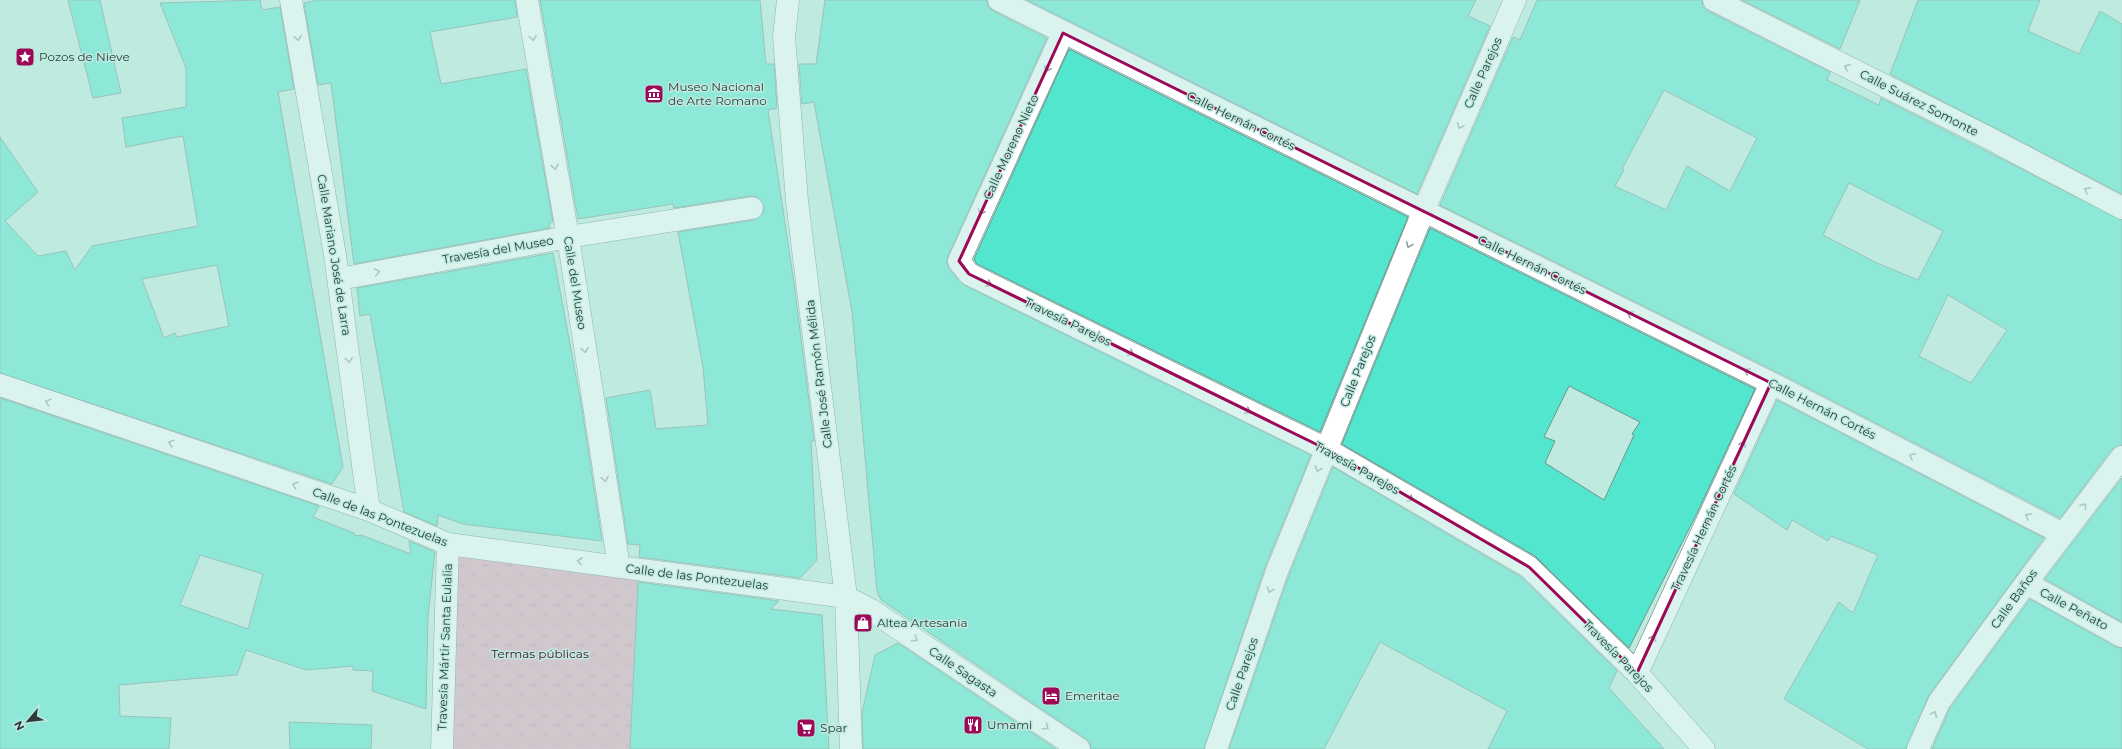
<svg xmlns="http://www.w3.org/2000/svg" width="2122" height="749" viewBox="0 0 2122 749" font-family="Montserrat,sans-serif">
<defs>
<pattern id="grass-tufts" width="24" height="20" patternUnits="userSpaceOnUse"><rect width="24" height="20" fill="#e9a0b8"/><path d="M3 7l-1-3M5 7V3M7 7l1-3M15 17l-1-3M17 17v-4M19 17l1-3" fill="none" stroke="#bd8497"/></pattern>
</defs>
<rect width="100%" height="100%" fill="#beeae0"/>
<path fill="url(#grass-tufts)" d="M448,544L639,569L630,749H442Z"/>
<path fill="#53e6ce" stroke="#6c958c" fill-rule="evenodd" d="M68,0H100L121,93L93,98Z
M260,0L262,10L280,7L294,89L278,92L343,467L332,484L0,373V137L38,192L5,221L38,256L66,251L75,270L92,246L198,226L183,136L126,147L122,118L186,107V68L160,3ZM217,265L229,326L177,337L175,333L164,338L142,279Z
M318,0H515L517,17L430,32L441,84L526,69L553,222L549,223L550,228L354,264L331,83L318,85L304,3Z
M540,0H760L766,64H774L777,108L768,110L794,283L814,441H811L817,560L800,578L639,557L640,545L628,544L606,398L650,390L656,429L708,425L703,367L678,232L754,220L763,213L764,206L757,197L750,196L674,208L673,204L578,219Z
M825,0H987L988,7L993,11L1047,38L948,256L947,263L949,269L964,285L1311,455L1265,567L1204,749H1091L1090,743L1086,739L881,600L877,591L852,312L814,102L802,104L799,64H816Z
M1027,0H1476L1468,16L1490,26L1417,194Z
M1537,0H1702L1703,7L1708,11L1830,72L1827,80L1879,105L1881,98L2122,220V445L2112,449L2060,518L1777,372L1440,205L1513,37L1520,40ZM1664,90L1757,138L1730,191L1687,166L1666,210L1615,186L1624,170L1622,169ZM1849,183L1943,231L1918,280L1877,263L1823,235ZM1948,295L2007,330L1971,383L1919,356Z
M1742,0H1860L1840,49Z
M1918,0H2040L2028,31L2079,54L2100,11L2122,24V194L1890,74Z
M1069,49L1408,217L1320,432L977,264L974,259Z
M1430,228L1755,389L1697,513L1629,648L1535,556L1342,444ZM1569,386L1640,422L1632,434L1634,435L1604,500L1545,463L1555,441L1544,437Z
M553,253L581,403L602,541L463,524L438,515L437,526L404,512L370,314L360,316L357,288Z
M0,398L319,506L313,517L354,533L355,536L361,535L411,554L409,541L435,552L428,616L426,709L372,691L373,671L353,670V666L306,670L246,650L237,675L119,685L120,716L171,718L169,749H0ZM200,555L263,574L248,629L180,605Z
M1777,400L2044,538L1929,695L1906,749H1868L1784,699L1839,602L1853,613L1878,555L1831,536L1828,541L1792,520L1787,530L1734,494Z
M1333,467L1521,577L1617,671L1609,688L1664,749H1488L1507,711L1380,642L1324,749H1229L1289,575Z
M2122,478V622L2045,579Z
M638,582L779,601L771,609L822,615L829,749H630Z
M2030,599L2116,647L2122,648V749H1932L1950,708Z
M898,643L1056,749H863L862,713L875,655Z
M289,722L372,725L371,749H290Z"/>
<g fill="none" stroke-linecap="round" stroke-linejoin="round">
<defs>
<path id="street" d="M291,0L335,255L369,510
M527,0L568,237L619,567
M788,0L784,37L797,201L846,597L851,749
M999,0L1771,383L2063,534
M1714,0L1985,136L2122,208
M1063,33L959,261L969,274L1326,449L1529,567L1637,673L1704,749
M339,279L568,237L752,208
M0,385L369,510L448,544L846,597L871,610L1079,749
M2026,583L2122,636
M1637,673L1771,383
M442,749L448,544
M1216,749L1277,571L1423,212L1515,0
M1918,749L1939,702L2026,583L2122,457"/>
</defs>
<use href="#street" stroke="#537b73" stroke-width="23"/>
<use href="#street" stroke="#fff" stroke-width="22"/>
</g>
<defs><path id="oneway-chevron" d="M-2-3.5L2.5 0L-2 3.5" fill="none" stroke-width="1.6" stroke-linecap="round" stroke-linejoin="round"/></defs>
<g stroke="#969e9c">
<use href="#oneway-chevron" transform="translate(298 38) rotate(80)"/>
<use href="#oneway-chevron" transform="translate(533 38) rotate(80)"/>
<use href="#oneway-chevron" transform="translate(1847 67) rotate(-153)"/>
<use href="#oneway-chevron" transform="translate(1047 69) rotate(115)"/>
<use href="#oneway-chevron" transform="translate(1460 126) rotate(114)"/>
<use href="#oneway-chevron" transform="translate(555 167) rotate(80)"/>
<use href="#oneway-chevron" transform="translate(2087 190) rotate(-152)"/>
<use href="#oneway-chevron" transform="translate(981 212) rotate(115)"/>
<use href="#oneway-chevron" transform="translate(1409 245) rotate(112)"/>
<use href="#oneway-chevron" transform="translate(377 272) rotate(-10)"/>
<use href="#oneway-chevron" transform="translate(989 284) rotate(26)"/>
<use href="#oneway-chevron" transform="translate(1630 314) rotate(-154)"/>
<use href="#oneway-chevron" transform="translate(585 350) rotate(81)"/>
<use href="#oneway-chevron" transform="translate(1131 353) rotate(26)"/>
<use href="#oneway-chevron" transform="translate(349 360) rotate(83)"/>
<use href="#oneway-chevron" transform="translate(1747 371) rotate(-154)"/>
<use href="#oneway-chevron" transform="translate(48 402) rotate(-161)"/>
<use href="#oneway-chevron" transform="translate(1248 411) rotate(26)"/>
<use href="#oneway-chevron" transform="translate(171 443) rotate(-161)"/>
<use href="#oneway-chevron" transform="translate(1743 444) rotate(-65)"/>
<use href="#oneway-chevron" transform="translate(1912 456) rotate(-153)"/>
<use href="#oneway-chevron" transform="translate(1318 469) rotate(112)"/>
<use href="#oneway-chevron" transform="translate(605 479) rotate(81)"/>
<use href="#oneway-chevron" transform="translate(295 485) rotate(-161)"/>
<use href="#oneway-chevron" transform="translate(1411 499) rotate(30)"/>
<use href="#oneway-chevron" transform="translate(2084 506) rotate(-52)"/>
<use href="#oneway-chevron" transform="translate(2028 516) rotate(-153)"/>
<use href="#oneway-chevron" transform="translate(580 561) rotate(-173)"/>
<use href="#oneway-chevron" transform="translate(1270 590) rotate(109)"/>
<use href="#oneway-chevron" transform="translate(1653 638) rotate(-65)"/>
<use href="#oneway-chevron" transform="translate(915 639) rotate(34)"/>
<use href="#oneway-chevron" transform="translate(1934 714) rotate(-66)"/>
<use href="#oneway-chevron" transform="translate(1046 727) rotate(34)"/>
</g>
<path d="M0 0H2122V749H0ZM1063,33L1771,383L1637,673L1529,567L1326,449L969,274L959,261Z" fill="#beeae0" fill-opacity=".55" fill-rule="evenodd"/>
<path fill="none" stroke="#9c0956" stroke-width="3" stroke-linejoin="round" d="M1063,33L1771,383L1637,673L1529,567L1326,449L969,274L959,261Z"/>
<defs>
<symbol id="sight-square" viewBox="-11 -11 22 22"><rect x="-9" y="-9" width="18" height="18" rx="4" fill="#9c0956" stroke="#beeae0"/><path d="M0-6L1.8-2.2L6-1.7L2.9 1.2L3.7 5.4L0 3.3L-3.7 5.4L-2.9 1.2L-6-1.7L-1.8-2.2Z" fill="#fff"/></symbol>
<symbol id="museum-square" viewBox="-11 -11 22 22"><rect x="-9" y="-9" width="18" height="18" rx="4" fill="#9c0956" stroke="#beeae0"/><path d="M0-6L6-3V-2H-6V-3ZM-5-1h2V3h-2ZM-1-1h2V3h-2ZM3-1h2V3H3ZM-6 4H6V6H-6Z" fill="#fff"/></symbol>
<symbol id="shop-square" viewBox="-11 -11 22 22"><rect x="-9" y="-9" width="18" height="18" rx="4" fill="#9c0956" stroke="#beeae0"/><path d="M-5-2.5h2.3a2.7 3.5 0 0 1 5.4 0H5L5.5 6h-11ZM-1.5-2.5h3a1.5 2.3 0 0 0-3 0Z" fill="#fff"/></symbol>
<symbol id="hotel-square" viewBox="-11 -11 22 22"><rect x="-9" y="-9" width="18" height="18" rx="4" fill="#9c0956" stroke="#beeae0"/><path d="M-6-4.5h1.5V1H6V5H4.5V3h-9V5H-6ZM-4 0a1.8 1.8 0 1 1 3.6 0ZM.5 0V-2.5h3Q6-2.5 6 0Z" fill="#fff"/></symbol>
<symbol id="restaurant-square" viewBox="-11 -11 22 22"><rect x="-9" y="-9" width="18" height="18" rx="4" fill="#9c0956" stroke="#beeae0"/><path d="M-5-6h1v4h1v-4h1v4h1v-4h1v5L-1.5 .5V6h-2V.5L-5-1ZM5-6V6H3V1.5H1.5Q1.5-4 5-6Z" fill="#fff"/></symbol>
<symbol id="supermarket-square" viewBox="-11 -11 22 22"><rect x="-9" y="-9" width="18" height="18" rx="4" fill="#9c0956" stroke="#beeae0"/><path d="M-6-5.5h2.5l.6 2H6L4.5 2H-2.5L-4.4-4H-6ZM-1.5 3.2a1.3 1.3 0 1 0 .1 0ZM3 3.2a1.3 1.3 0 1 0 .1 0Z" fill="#fff"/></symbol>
</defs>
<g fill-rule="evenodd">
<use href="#sight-square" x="14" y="46" width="22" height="22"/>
<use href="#museum-square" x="643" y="83" width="22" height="22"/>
<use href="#shop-square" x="852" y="612" width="22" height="22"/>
<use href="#hotel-square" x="1040" y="685" width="22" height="22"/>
<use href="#restaurant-square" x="962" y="714" width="22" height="22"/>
<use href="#supermarket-square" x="795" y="717" width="22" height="22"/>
</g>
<g text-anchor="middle" stroke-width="3" stroke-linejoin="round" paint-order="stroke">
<g font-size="12" fill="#2c3d3a" stroke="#beeae0" text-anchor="start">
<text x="39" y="61">Pozos de Nieve</text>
<text x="668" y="91">Museo Nacional<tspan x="668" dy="14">de Arte Romano</tspan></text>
<text x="877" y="627">Altea Artesania</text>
<text x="1065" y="700">Emeritae</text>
<text x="987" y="729">Umami</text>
<text x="820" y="732">Spar</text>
</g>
<g font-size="12" fill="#2c3d3a" stroke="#beeae0">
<text transform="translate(1483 73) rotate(-66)" y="4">Calle Parejos</text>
<text transform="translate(1919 103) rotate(27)" y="4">Calle Suárez Somonte</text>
<text transform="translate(1241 121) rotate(26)" y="4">Calle Hernán Cortés</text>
<text transform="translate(1011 147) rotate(-65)" y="4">Calle Moreno Nieto</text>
<text transform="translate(498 250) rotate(-10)" y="4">Travesía del Museo</text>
<text transform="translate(334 255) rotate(81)" y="4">Calle Mariano José de Larra</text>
<text transform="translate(1532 265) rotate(26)" y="4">Calle Hernán Cortés</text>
<text transform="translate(575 283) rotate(81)" y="4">Calle del Museo</text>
<text transform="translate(1068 322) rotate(26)" y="4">Travesía Parejos</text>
<text transform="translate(1358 371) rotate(-68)" y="4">Calle Parejos</text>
<text transform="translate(819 374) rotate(-97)" y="4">Calle José Ramón Mélida</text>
<text transform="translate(1822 409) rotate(27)" y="4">Calle Hernán Cortés</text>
<text transform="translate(1357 468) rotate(29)" y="4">Travesía Parejos</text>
<text transform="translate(380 517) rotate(21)" y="4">Calle de las Pontezuelas</text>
<text transform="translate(1704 528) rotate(-65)" y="4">Travesía Hernán Cortés</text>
<text transform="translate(697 577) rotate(7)" y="4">Calle de las Pontezuelas</text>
<text transform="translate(2014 599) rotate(-54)" y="4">Calle Baños</text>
<text transform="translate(2074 609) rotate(28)" y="4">Calle Peñato</text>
<text transform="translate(445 647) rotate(-88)" y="4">Travesía Mártir Santa Eulalia</text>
<text transform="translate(1618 656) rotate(46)" y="4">Travesía Parejos</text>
<text transform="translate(963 672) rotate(34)" y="4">Calle Sagasta</text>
<text transform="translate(1242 674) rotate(-71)" y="4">Calle Parejos</text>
</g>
<g font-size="12" fill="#4b0d29" stroke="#beeae0">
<text x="540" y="658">Termas públicas</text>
</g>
</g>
<g transform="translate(28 721) rotate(242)" stroke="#beeae0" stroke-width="3" paint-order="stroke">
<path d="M0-3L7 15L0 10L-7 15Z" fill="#2c3d3a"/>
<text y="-6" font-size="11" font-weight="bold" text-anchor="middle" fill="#2c3d3a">N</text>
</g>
</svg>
